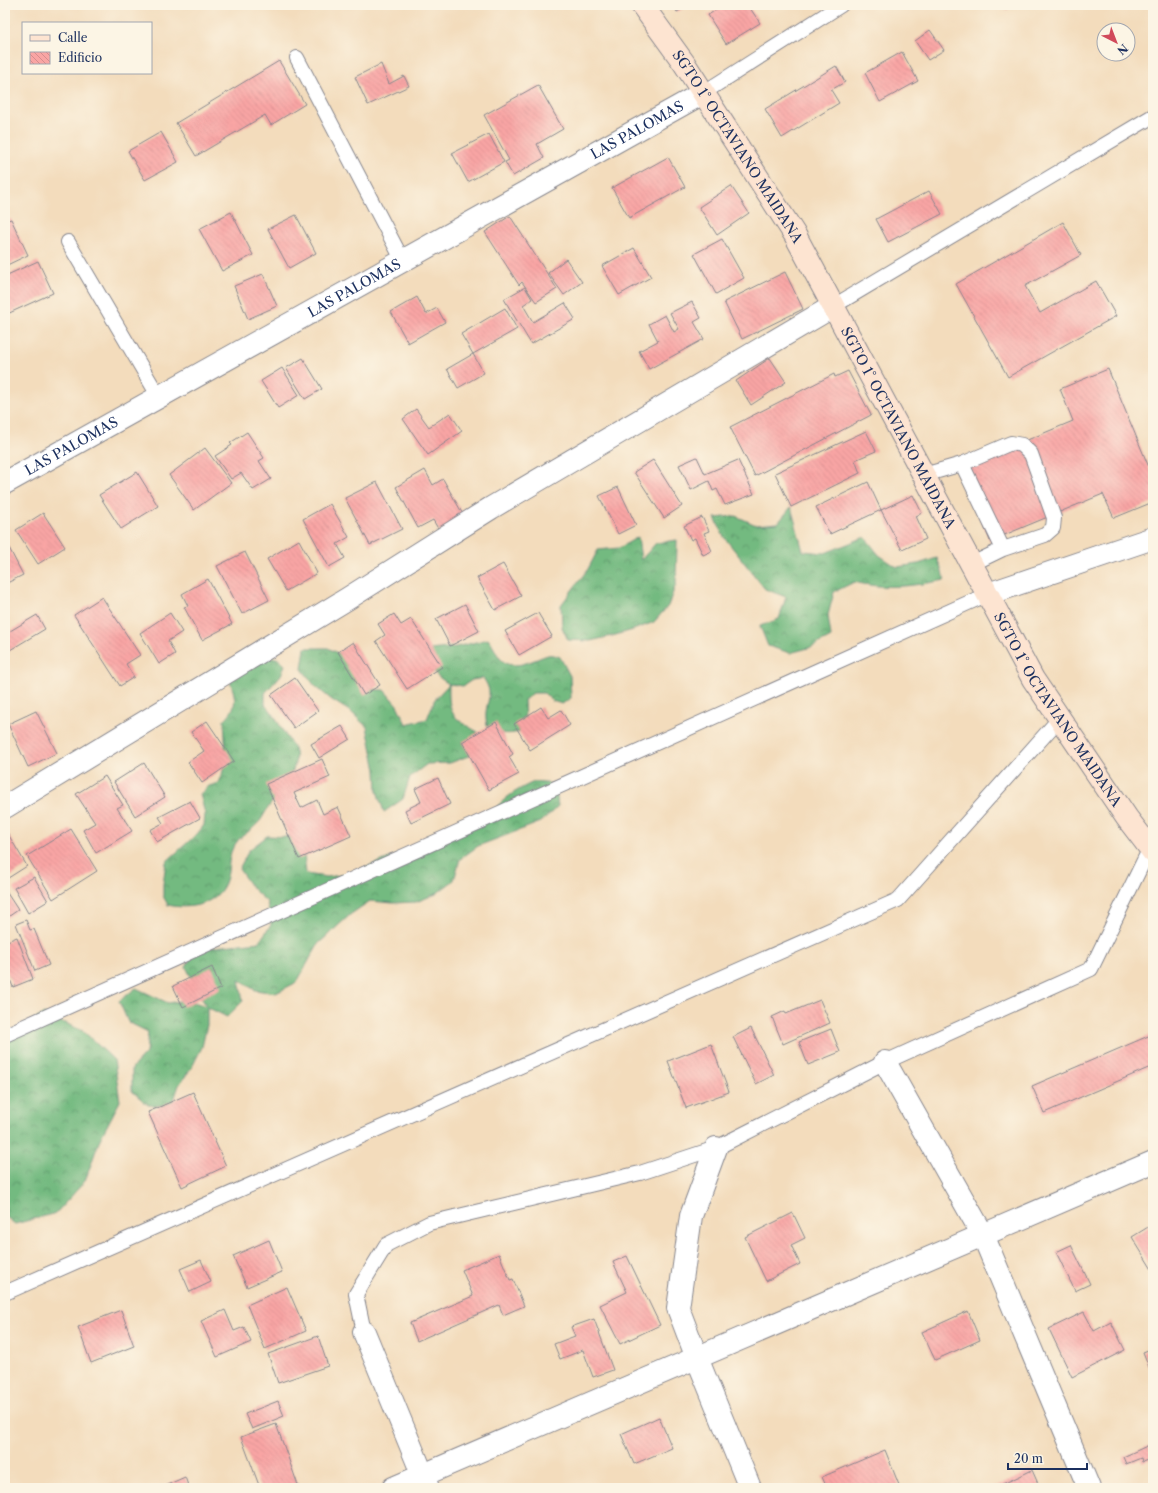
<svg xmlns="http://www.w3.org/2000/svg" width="1158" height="1493" viewBox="0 0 1158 1493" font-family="'Libre Caslon Text',serif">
<defs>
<pattern id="forest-crowns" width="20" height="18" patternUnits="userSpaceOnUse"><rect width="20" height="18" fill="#73ba80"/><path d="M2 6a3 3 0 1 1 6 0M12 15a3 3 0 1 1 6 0" fill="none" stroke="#5e986c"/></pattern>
<pattern id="building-back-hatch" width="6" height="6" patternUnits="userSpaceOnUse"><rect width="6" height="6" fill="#f9a5a4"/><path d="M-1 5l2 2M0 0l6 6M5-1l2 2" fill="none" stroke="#d58e90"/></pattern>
</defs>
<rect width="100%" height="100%" fill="#fcf5e5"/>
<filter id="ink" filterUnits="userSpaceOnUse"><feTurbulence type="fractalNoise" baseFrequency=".025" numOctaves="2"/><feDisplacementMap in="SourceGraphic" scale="8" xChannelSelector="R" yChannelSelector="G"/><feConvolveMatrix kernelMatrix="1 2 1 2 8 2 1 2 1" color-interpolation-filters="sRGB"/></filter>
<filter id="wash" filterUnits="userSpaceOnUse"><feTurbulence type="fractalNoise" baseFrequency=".012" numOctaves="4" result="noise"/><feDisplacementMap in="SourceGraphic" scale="16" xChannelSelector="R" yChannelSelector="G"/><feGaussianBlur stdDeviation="0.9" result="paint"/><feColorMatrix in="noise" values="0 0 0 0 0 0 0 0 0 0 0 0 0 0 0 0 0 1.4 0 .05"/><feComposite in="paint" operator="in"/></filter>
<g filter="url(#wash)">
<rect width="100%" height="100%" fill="#f3dcbc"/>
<path fill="url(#forest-crowns)" stroke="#47746f" d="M791,507L803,551L825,553L865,537L879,555L897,567L918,564L937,558L945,580C912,586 887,590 854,582L834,592L828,615L831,637L812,647L790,653L768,646L760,626L779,619L786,597L765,589L724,537L715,518L736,516L756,525L778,523Z
M638,537L641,560L656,543L677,540L676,584L668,606L654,622L633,630L612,636L590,641L568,640L562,627L561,605L588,569L598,550L619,548Z
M488,639C493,645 495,651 499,657C511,674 534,659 548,655C552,654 556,656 560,657L570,676L571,698L562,704L552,701L544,693H533L524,700L525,723L519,732C507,735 499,734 488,728C480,704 498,698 483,678L472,680L463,686L449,684C448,714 452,718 478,732L471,755L450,763L427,764L410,777L403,799L384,812L377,791L376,770L367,727L351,712L332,700L315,686L302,669L305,648H328L347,658L363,689L384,690L397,705L406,724L427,719L435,699L449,684C431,673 432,670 430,650L456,647Z
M266,658H277L285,665L281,675L265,693V704C273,712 277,721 283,731C286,737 292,743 294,749C302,769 278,793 268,808C264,814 262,820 256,825C250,832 241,835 236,843C226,855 231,870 225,883C216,905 189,910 168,905L163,896V884L166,862L198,833L204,825L205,814L200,794L209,786L219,783C228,764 225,740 224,720C238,707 236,698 230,681Z
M534,782L555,784L558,806L541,822L478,846L460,859L454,880L436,894L416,902L393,903L370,901L351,914L318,944L297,982L276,993L255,990L239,980L243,1001L227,1017L207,1007V1025L202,1047L192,1067L179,1085L172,1106L148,1105L132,1091V1068L146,1053L148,1032L128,1022L119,1001L136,988L168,1003L187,1000L206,1006L186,967L195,949L259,942L271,925L267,902L252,888L239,869L249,850L267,836L289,837L304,853L306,874L327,877L349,874L486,820C501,800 512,792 534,782Z
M44,1014L83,1031L114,1060L120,1101L100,1139L85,1181L56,1213L15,1224L5,1216V1036Z"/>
<g id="blocks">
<path fill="url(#building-back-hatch)" d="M673,5H689L677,12Z
M724,5H748L760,23L726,44L708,15Z
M1002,5H1014L1006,10Z
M930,30L944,50L928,60L915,41Z
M902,52L918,81L880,102L865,73Z
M279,61L305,104L271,125L265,115L196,156L176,123Z
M381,64L389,84L404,76L409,86L368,105L355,77Z
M836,66L845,82L831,90L839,103L782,138L765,109Z
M538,85L563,129L537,144L544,158L513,176L505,162L509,160L484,115Z
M161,132L178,162L145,180L128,151Z
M489,134L504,162L468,182L452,153Z
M668,157L685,187L629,218L612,188Z
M731,186L749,213L717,235L699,207Z
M929,191L942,214L888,242L876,219Z
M231,212L253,255L222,271L199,229Z
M296,215L316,253L289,268L268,229Z
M510,216L557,289L536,302L522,282L519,285L485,232Z
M11,219L28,255L5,266V221Z
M1063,222L1081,255L1025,286L1040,313L1096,281L1116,316L1008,377L956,284Z
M722,239L744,278L716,294L694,254Z
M634,248L651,277L619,295L602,266Z
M566,259L582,282L564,295L548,273Z
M38,261L53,293L5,315V276Z
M785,272L803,309L742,339L724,302Z
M263,274L277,306L248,319L234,286Z
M525,287L532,299L523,305L533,322L565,303L575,319L531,344L504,299Z
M417,297L426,314L437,308L445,322L408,343L391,312Z
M692,302L701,318L694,322L704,339L649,369L639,351L658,341L649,324L665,315L674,332L679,329L670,313Z
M505,308L517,329L473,354L461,334Z
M473,354L484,373L458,388L447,369Z
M303,358L322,389L305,399L286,368Z
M770,358L786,382L751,405L736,381Z
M282,368L299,395L278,408L261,381Z
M1108,369L1153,477V502L1114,518L1103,494L990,541L960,468L1073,421L1060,389Z
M848,371L871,415L755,476L730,427L834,374L835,377Z
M416,409L429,427L450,413L462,431L428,455L403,419Z
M866,431L876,451L855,460L860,473L791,507L775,473Z
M247,432L264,458L259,461L271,479L253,490L241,473L231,479L215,456L232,445L230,443Z
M205,448L231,483L194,510L169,475Z
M697,457L705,474L738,460L754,494L725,505L717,489L713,491L709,481L691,490L679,465Z
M653,460L682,506L664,518L634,472Z
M425,470L433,485L443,479L465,518L440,532L433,520L418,528L396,487Z
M137,472L158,506L121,529L99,495Z
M377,482L402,529L370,545L345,498Z
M868,482L881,510L913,495L922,513L916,516L926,539L902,550L881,510L830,534L816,507Z
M618,487L636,525L618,534L599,496Z
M330,504L349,537L337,544L345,558L329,567L303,519Z
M43,513L65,547L38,564L16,530Z
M702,517L709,531L704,533L712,551L703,555L695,538L691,540L684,526Z
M5,540L23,575L5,584Z
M299,540L317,573L286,591L267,559Z
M245,552L269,600L242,614L217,566Z
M503,564L521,596L495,610L477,578Z
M208,579L232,624L202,640L184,607L188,606L182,594Z
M102,597L140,655L126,664L134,677L120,686L74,615Z
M465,604L479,631L450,646L436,619Z
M170,613L182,632L168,641L175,654L159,664L140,633Z
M538,613L552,636L519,655L505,631Z
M394,614L401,625L411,619L442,667L407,689L376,641L385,635L378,624Z
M37,615L45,629L5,653V634Z
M353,642L380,685L364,695L338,652Z
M295,678L318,711L294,728L271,695Z
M541,707L548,718L561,710L570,725L530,750L514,724Z
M36,711L57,753L28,767L8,724Z
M207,721L234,761L202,783L188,762L204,751L191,732Z
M496,722L513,754L509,757L519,774L489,790L462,742Z
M342,726L350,739L319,758L311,744Z
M322,759L330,777L294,793L301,808L317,800L323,814L338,807L351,836L299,859L266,784Z
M144,763L165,797L135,816L114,782Z
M105,776L123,805L117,808L132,831L96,853L83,830L95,823L76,794Z
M438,778L450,804L411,823L405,810L421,802L415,789Z
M190,801L200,818L157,842L150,830L163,823L159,817Z
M5,829L27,866L5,880Z
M71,829L97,871L53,899L27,856Z
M34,877L48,901L28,913L14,888Z
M5,890L18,910L5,919Z
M26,920L30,930L34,929L49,965L35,971L16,924Z
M17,937L33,979L13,987L5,967V942Z
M212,967L221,988L183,1007L173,986Z
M820,1000L830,1023L783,1044L772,1017L785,1011L786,1014Z
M751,1028L774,1075L756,1084L733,1037Z
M831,1029L840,1052L808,1065L799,1042Z
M1153,1034V1066L1044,1113L1032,1086Z
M711,1044L729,1092L686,1108L668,1061Z
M193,1092L226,1166L182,1187L148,1112Z
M793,1213L805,1238L791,1245L800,1264L766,1281L745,1237Z
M1153,1224V1271L1132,1237Z
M269,1240L282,1272L247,1287L233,1256Z
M1071,1245L1090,1284L1075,1291L1056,1252Z
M499,1254L510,1280L513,1279L524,1306L503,1315L499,1305L417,1341L410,1323L473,1296L462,1270Z
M627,1256L660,1325L620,1344L600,1305L627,1292L613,1262Z
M201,1260L211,1282L190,1292L180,1269Z
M287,1287L306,1331L265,1349L247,1305Z
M121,1310L134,1346L91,1363L78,1327Z
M225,1310L234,1331L244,1327L251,1342L217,1357L201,1321Z
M968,1311L980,1340L935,1360L922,1332Z
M1084,1312L1094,1331L1111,1322L1125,1350L1072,1377L1049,1329Z
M594,1319L613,1370L593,1377L583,1350L560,1359L554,1344L575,1336L571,1327Z
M318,1336L328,1366L278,1383L268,1354Z
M1153,1348V1377L1143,1352Z
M278,1401L284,1416L252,1429L245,1414Z
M659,1417L672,1448L634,1464L621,1434Z
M276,1424L299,1488H260L241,1437Z
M1149,1445L1153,1458L1142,1462L1141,1458L1126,1464L1123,1457Z
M885,1450L899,1485L893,1488H827L822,1477Z
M1032,1470L1040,1488H994L1020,1476Z
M185,1477L189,1488H160Z"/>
</g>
</g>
<g filter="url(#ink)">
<use href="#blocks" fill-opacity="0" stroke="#87868d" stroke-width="1"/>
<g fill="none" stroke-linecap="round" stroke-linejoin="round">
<defs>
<path id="service" d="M297,58L403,261
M703,93L841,5
M68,242L159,397
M832,307L1153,116
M962,464L1011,443L1022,445L1031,454L1054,518L1053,528L1045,535L1003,549
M924,475L962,464L1003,549L972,564
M5,1035L988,594
M5,1293L898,900L1060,718
M364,1332L356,1294L386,1245L429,1223L640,1173L716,1148L885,1062L1091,969L1150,848"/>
<g id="minor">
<path id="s1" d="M5,483L703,93"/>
<path d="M988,594L1153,538"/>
<path d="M5,807L347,599L491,508L832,307"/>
<path d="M885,1062L983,1235L1089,1488"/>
<path d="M716,1148L691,1216L678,1308L697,1358L750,1488"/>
<path d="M364,1332L428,1488"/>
<path d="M393,1488L1153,1162"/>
</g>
<g id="secondary">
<path id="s2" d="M642,5L684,63L795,235L1033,679L1127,818L1153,852"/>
</g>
</defs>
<use href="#service" stroke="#87868d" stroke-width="16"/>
<use href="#minor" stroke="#87868d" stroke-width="24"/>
<use href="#secondary" stroke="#87868d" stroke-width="24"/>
<use href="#service" stroke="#fff" stroke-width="14"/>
<use href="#minor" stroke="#fff" stroke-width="22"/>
<use href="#secondary" stroke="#fde4d1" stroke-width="22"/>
</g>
</g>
<g text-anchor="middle" stroke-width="3" stroke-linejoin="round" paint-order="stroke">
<g font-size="14" fill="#1b2f5e" stroke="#fcf5e5">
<text dy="5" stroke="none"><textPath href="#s1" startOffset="724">LAS PALOMAS</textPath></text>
<text dy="5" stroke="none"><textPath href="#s2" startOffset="171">SGTO 1° OCTAVIANO MAIDANA</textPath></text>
<text dy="5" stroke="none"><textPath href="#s1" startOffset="400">LAS PALOMAS</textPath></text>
<text dy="5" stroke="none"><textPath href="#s2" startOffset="495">SGTO 1° OCTAVIANO MAIDANA</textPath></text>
<text dy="5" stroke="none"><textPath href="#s1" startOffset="76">LAS PALOMAS</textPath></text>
<text dy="5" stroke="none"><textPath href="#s2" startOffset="819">SGTO 1° OCTAVIANO MAIDANA</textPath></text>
</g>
</g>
<rect width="1158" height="1493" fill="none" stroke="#fcf5e5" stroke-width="20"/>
<rect x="22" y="22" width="130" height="52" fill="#fcf5e5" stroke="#a2a6af"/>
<rect x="30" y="35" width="20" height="6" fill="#fde4d1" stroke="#a2a6af"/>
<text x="58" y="42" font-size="12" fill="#1b2f5e">Calle</text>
<rect x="30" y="52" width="20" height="12" fill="url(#building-back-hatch)" stroke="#a2a6af"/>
<text x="58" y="62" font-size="12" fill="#1b2f5e">Edificio</text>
<g transform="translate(1116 42) rotate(138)"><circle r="19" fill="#fcf5e5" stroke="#a2a6af"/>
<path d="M0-3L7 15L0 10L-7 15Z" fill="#d1495b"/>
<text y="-6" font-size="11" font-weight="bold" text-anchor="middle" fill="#1b2f5e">N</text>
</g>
<path d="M1008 1463v6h79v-6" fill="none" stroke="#1b2f5e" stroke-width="2"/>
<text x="1014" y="1463" font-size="12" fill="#1b2f5e" stroke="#fcf5e5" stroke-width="3" paint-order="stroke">20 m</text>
</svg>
